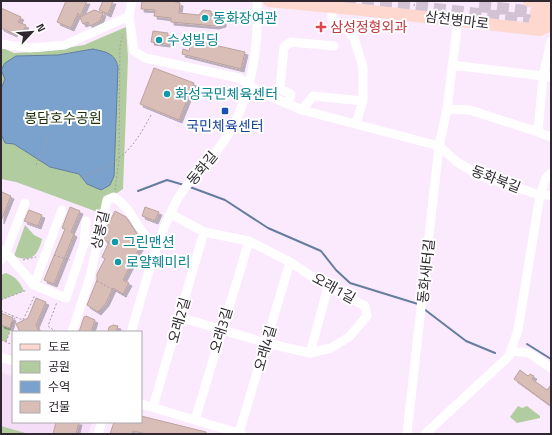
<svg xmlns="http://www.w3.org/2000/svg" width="552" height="435" viewBox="0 0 552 435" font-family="'Titillium Web','Noto Sans KR',sans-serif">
<defs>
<filter id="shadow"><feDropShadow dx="3" dy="3" stdDeviation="0" flood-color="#0004"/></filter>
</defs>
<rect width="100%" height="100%" fill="#fbe9fd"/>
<path fill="#f5ddf7" d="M1,372L13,377V422H92L88,434H1Z"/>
<path fill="#b1cda0" d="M126,27L128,58L123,189L107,200L103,214L16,182L1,179V47L14,53L48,51L84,45Z
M25,225L34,235L42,239C38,256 31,263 14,256Z
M6,273C16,277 20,282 24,291L1,300V275Z
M1,318L13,322L6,342L1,340Z
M518,406L522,408L527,406L540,416V418L517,423L510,417Z
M1,426L29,434H1Z"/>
<path fill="#7aa2cd" stroke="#647d9e" d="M93,49C106,52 115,53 118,67L114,176L110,185L101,190L87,184L79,174L50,167L14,144L5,143L1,134V89L5,79L1,70L5,63L16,56L58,55Z"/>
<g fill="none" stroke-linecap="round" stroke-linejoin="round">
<path stroke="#647d9e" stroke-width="2" d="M190,187L225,200L268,228L321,251L336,270L350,283L418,304
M138,191L167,180L184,185
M424,309L466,341L495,353
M527,344L551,359"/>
</g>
<path fill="#d9beb8" stroke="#bca29c" filter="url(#shadow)" d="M66,1H87L80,17L94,10L103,13L100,21L90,26L88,22L83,24L78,13L71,28L57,22Z
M103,1H113L108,14L99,10Z
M142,1H172L180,3L179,13L199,15L203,10L211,11L212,17L223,18V24L216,26L171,22V18L154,16L155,10L141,9Z
M1,8L21,17L18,22L26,25L22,34L15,31L14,34L1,28Z
M153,31L168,33L167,44L151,42Z
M192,40L245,52L241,69L182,54L183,49L189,51Z
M154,68L194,83L179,120L140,104Z
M2,192L11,196L1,221V195Z
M70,207L80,211L71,232L74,234L54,284L44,280L65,229L62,228Z
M145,207L159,212L155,221L142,216Z
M29,210L42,215L38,226L24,221Z
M115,211L126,217L137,234L132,243L140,247L123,280L129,283L123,294L113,288L106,303L98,312L87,305L97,280V274L105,259L102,257L109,242L104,240L108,225Z
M36,298L46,302L36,325L39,332H20L16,324L28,318Z
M1,313L13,318L10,328L1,325Z
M86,316L95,320L91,332H79L84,317Z
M113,325L118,326L116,332H108L109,327Z
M520,370L528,376L530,374L534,376L532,379L547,390L551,385V406L514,379Z
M141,416L206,432V434H147L133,431L132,434H110L114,422H141Z
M56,422H79L76,434H53Z"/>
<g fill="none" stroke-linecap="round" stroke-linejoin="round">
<path stroke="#d2c2d4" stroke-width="12" stroke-dasharray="12 6" stroke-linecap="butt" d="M326,1L412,6L535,21
M479,6L536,12"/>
<path stroke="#a99baa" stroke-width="1" stroke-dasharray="2 2" stroke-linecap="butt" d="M414,6L415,1
M36,165L49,134
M80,178C119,164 132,151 151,115
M115,190L119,160L120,46L123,34
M54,255L70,260
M23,260L36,257
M97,281L129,298
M1,300L27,290
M1,311L23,320L35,295
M56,332L48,326L57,302
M1,340L13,345
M6,342L15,318L11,315"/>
<path stroke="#fff" stroke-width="9" d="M132,1L129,16L134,51L145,58L239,78L260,92L302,110L439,146L457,162L481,176L540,195H551
M332,8V21L346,29L354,38L363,67V101L356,123
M551,41L543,76L538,132L551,137
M1,44L30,48L65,45L129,16
M452,65L551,77
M289,103L291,94L280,89L284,47L291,42L334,46
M447,109L470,110L538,132
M302,110L313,96L363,101
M171,214L204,232L249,241L290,262L328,287L365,306L367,316L349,337L331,348L310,353L266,343L179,317
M1,250L6,252L34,285L66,298L84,244L86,221
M1,260L6,252L25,203
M34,285L62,210
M72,332L90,277L107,200L114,197C134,211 132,221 146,236C149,240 155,243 159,245
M131,332C144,290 156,238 177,200C189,178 210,162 224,141C251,100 259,49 257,1
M511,351L529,353L551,368
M310,353L328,287
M1,357L13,361
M141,404L242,434
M153,407L204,232
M195,420L249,241
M239,433L290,262
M98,434L102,422
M407,434L439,146L447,109L458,20
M425,434L509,356L518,330L540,195L546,178L551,173"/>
<path stroke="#fed8cf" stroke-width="12" d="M269,1L362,10L540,30L551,25
M529,1L539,2L551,10
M536,12L551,13
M535,21L551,23"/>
</g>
<g fill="#0f9aa8" stroke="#fff" stroke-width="1.5">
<circle cx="205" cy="18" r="4"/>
<circle cx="159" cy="40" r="4"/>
<circle cx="167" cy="94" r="4"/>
<circle cx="115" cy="242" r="4"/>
<circle cx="118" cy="262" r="4"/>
</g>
<path fill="#e0444e" stroke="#fff" stroke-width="1.5" d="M319 21h4v4h4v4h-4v4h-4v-4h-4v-4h4z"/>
<rect fill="#1a4fb4" stroke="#fff" stroke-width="1.5" x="221" y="107" width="8" height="8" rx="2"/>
<g text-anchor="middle" stroke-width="4" stroke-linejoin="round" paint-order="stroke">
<g font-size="14" fill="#0d838f" stroke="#fff" text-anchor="start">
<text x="213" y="23">동화장여관</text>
<text x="167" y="45">수성빌딩</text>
<text x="175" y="99">화성국민체육센터</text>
<text x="123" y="247">그린맨션</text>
<text x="126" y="267">로얄훼미리</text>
</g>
<g font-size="14" fill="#2f2830" stroke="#fff">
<text transform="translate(457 20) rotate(7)" y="5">삼천병마로</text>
<text transform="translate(202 168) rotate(-50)" y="5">동화길</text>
<text transform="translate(496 179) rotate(21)" y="5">동화북길</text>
<text transform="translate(100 230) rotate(-77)" y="5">상봉길</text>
<text transform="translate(426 271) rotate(-84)" y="5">동화새터길</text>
<text transform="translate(334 288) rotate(29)" y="5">오래1길</text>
<text transform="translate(179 320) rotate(-74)" y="5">오래2길</text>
<text transform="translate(221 330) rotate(-73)" y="5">오래3길</text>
<text transform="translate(265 348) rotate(-74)" y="5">오래4길</text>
</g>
<g font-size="14" fill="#be3a42" stroke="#fff" text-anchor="start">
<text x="330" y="32">삼성정형외과</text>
</g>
<g font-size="14" fill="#1c300c" stroke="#fff">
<text x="63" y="123">봉담호수공원</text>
</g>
<g font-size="14" fill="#164399" stroke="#fff">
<text x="225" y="131">국민체육센터</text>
</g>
</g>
<rect width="552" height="435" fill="none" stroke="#2f2830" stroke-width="4"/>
<rect x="12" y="331" width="130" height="92" fill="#ffffff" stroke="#aca9ac"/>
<rect x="20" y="344" width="20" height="6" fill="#fed8cf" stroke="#aca9ac"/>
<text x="48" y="351" font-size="12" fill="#2f2830">도로</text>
<rect x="20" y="361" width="20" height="12" fill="#b1cda0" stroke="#aca9ac"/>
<text x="48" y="371" font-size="12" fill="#2f2830">공원</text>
<rect x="20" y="381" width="20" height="12" fill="#7aa2cd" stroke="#aca9ac"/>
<text x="48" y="391" font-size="12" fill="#2f2830">수역</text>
<rect x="20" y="401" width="20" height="12" fill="#d9beb8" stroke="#aca9ac"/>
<text x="48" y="411" font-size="12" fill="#2f2830">건물</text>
<g transform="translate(32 32) rotate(64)" stroke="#ffffff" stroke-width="3" paint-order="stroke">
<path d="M0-3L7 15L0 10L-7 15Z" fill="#2f2830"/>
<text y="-6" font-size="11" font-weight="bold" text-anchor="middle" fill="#2f2830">N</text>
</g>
</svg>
